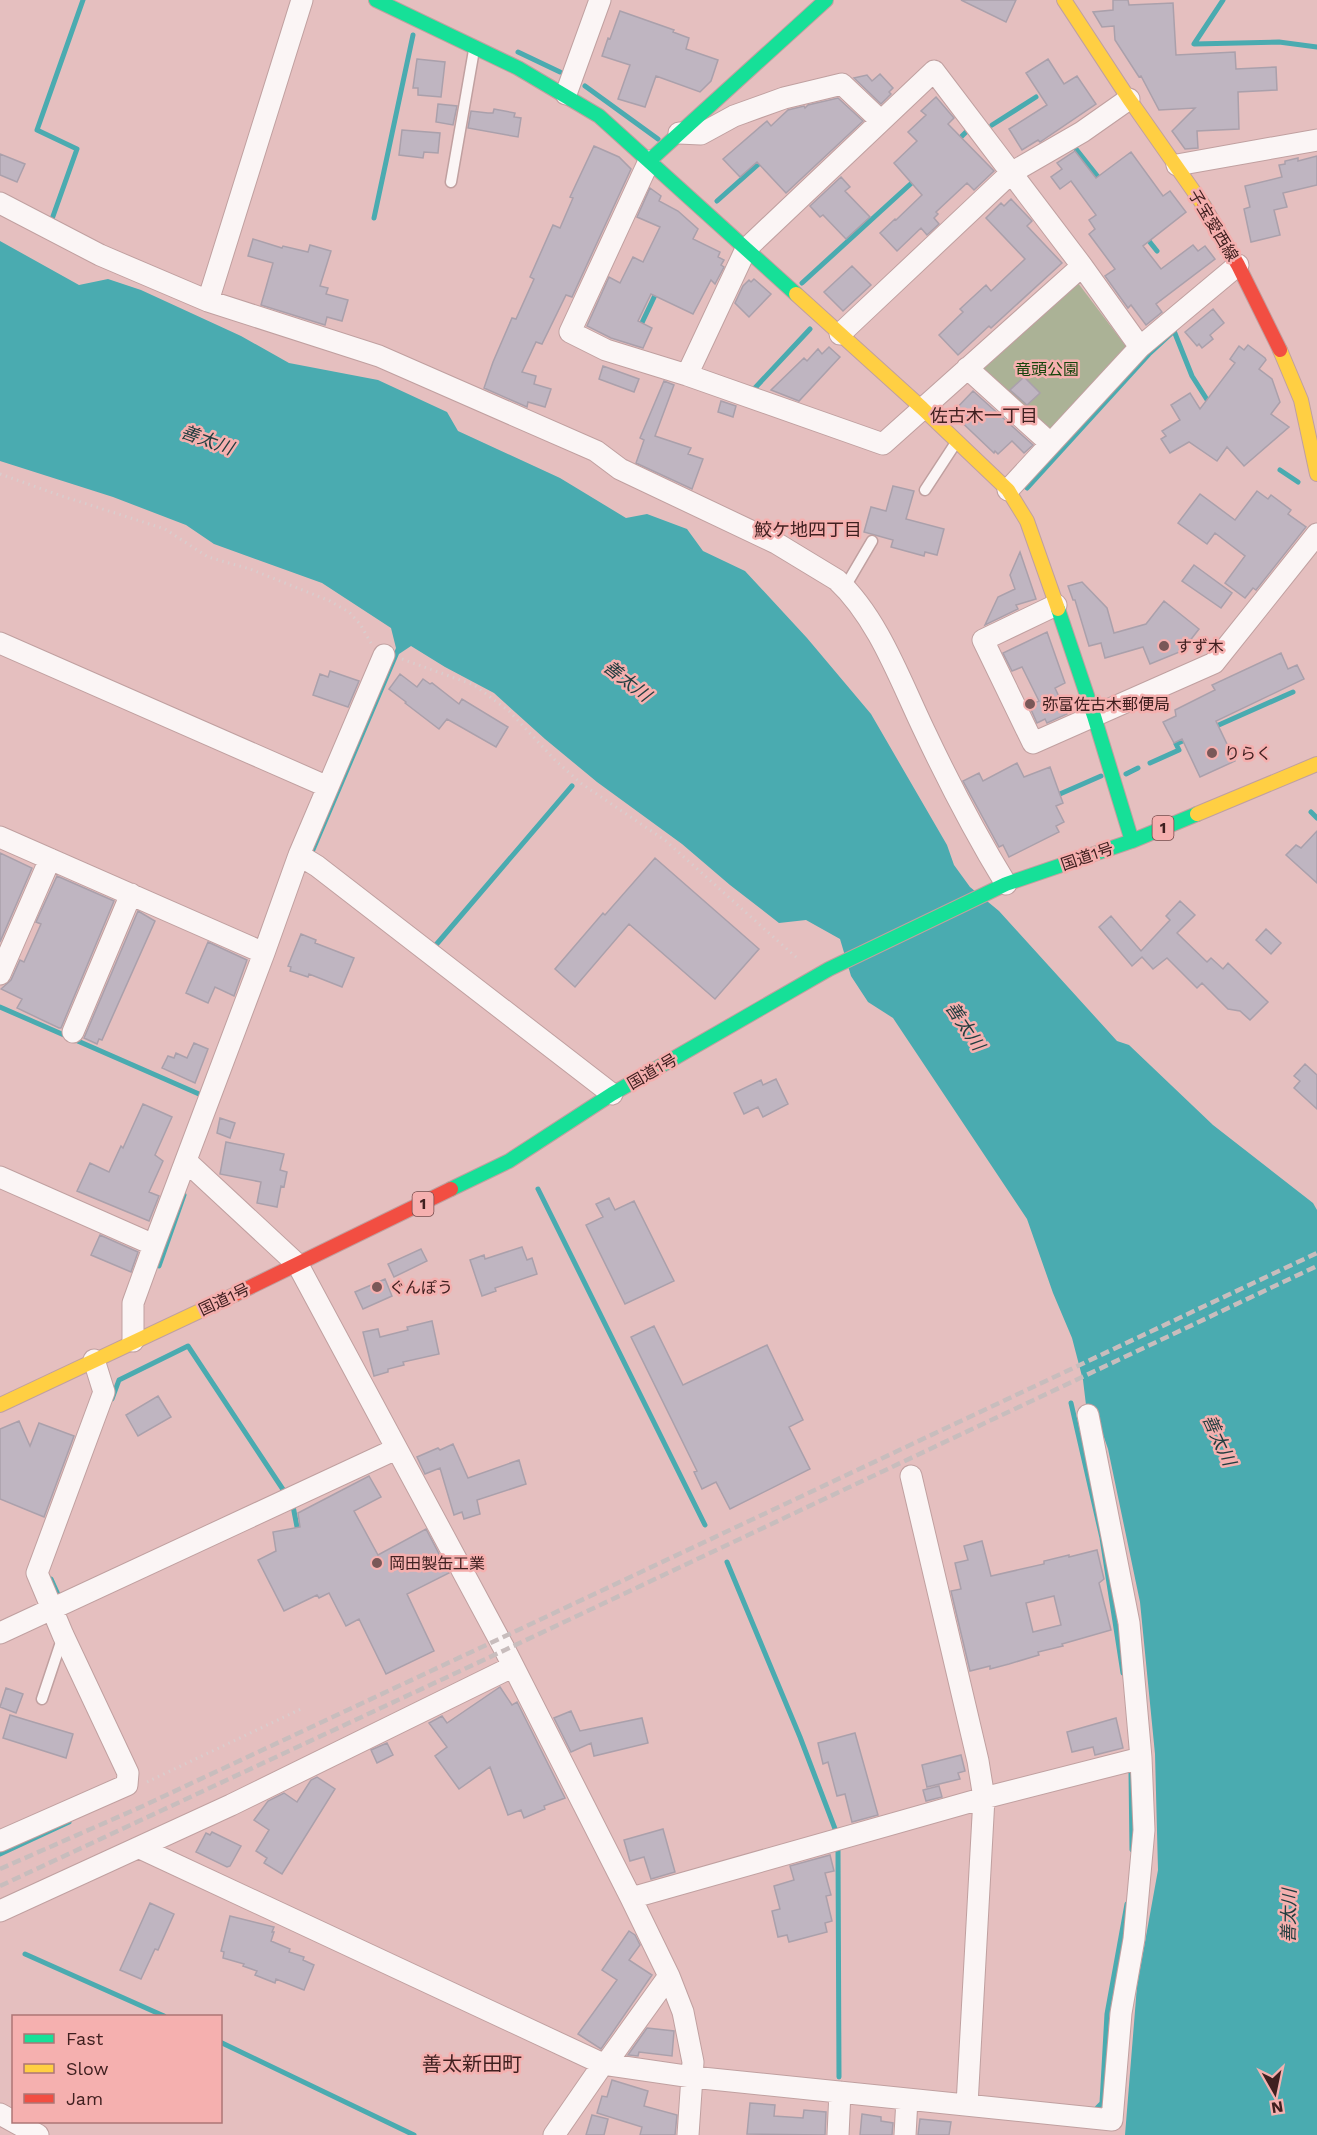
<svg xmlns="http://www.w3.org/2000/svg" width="1317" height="2135" viewBox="0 0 1317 2135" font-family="'Work Sans','Noto Sans JP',sans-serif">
<rect width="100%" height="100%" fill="#e5bfbf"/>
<path fill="#abb296" d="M1071,283H1078L1125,345V353L1050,435L978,371Z"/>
<path fill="#4aabb0" d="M0,241L79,285L108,279L141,290L241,336L289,363L378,380L447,412L458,431L560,478L626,518L647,514L687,529L703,551L745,571L807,638L871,714L947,845L954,865L970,887L999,911L1117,1041L1129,1045L1213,1125L1313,1203L1317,1210V2135H1125L1137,1986L1158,1870L1155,1754L1140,1602L1108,1449L1096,1414L1086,1405L1083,1380L1072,1338L1053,1293L1027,1219L893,1018L868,1002L851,976L840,939L806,920L779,923L730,885L682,844L597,782L545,739L494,693L445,667L411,646L399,654L313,856L309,852L396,648L391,628L322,583L214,544L186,525L113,497L0,461Z"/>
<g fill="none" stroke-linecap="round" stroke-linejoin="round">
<path stroke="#4aabb0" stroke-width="5" d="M1223,0L1194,44L1279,42L1317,47
M518,52L560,72
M585,86L658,139
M992,125L1036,97
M956,142L967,131
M1076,149L1102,182
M717,201L763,160
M374,218L413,35
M52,219L77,149L37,130L83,0
M1145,236L1157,251
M802,283L916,179
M639,329L657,291
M754,389L810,329
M1280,470L1298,482
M1027,488L1149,354L1174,331L1192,376L1211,406
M1212,728L1293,692
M1150,763L1179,750L1176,744L1187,739
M1126,774L1138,768
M1053,797L1101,776
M1311,812L1317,818
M435,946L572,786
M0,1007L199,1094
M538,1189L705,1525
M159,1266L184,1195
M112,1399L119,1380L188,1346L284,1491L281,1493
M1071,1403L1102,1538L1123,1673
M293,1506L298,1532
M727,1562L800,1737L837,1834
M51,1579L60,1599
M1131,1772L1132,1850
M838,1848L839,2077
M0,1854L69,1822
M25,1954L164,2016
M220,2042L414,2135
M1097,2108L1102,2103L1107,2014L1127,1904"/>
</g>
<path fill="#bfb5c1" stroke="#aaa0ab" stroke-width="1.5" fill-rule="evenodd" d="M961,0H1016L1006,22Z
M1113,0H1128L1129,5L1173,3L1176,55L1235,52L1236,69L1276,67L1277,90L1238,92L1239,129L1197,131L1198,148L1185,149L1172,131L1195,108L1159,110L1141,76L1139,77L1115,40L1114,26L1102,27L1093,12L1113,10Z
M620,11L674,30L673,32L689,38L686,49L718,60L711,81L700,92L656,76L645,107L618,99L630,65L602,56L608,38L610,39Z
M417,59L445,62L441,97L418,95V88H413Z
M1048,59L1064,84L1077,76L1096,104L1040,142L1038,140L1022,150L1009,129L1047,105L1026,73Z
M880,74L893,88L889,92L891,94L881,104L854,78L867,75L872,81Z
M936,97L954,118L948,124L994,171L974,190L967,183L936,212L938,214L934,218L939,224L927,235L921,228L897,251L880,233L895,219L896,220L922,195L894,163L917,141L908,132L926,115L921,111Z
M838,98L863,121L786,193L757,162L740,177L723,159L767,121L771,126L788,110L804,106L805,108L808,105Z
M438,104L457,106L453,125L436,122Z
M494,109L515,113L514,117L521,118L518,137L468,128L471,111L488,113H493Z
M402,130L440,133L438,153L424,152L423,158L399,155Z
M594,146L619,157L631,169L572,297L566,295L542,344L536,342L522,372L536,376L534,384L551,389L545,407L528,402L527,407L484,388L493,362L512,318L516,319L534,279L530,277L553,225L560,228L573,198L570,197Z
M1075,151L1096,178L1131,152L1163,196L1170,191L1186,212L1143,246L1161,269L1193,245L1198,251L1205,246L1215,259L1156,304L1162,312L1146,325L1131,305L1128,308L1105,276L1115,269L1089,234L1095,229L1089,220L1096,215L1071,181L1060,189L1051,177L1062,169L1057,163Z
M0,154L25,164L17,182L0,175Z
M1317,156V185L1283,193L1287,207L1274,210L1280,235L1251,242L1244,209L1250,207L1245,186L1282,177L1279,165L1285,164V161L1298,158V161Z
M841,177L850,187L845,191L870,217L846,239L823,215L820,217L810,206Z
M650,188L661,196L659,201L678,211L698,229L693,239L720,252L718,257L724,260L721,265L724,267L715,284L711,280L693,314L651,294L638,321L652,328L643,348L611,338L587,326L609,277L620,283L633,257L643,262L660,227L637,217Z
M1011,199L1032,221L1027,226L1062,263L991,328L989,326L958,355L939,335L963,312L960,309L986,285L991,291L1025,259L986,218L1001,203L1004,206Z
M253,239L282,248L283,246L308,252L310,245L331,251L320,286L328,288L326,294L348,300L342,321L327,317L325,325L261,305L273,263L248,256Z
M852,266L871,285L843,311L824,292Z
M754,279L771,294L749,317L735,303L743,286L749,280L751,282Z
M1213,309L1224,323L1210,335L1213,339L1202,348L1199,344L1197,346L1185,332Z
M1248,345L1265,358L1266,360L1259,369L1272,379L1280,402L1271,414L1289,427L1244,466L1227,447L1217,461L1189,442L1170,453L1161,439L1166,436L1162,431L1180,420L1171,405L1190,393L1200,409L1235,363L1230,359L1239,346L1244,350Z
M829,347L840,357L799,401L771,390L804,358L807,361L818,349L822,354Z
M603,366L639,379L634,392L599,379Z
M1024,377L1040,393L1027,405L1010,390Z
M664,381L674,385L655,436L691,448L688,454L703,459L692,489L636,463L644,440L640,438Z
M973,391L1033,445L1024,453L1012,441L998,454L995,451L994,453L952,413Z
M721,401L736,406L733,417L718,412Z
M893,486L914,491L906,519L944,529L937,555L925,552L924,556L891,547L893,540L864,532L871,507L886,511Z
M1257,491L1268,499L1271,495L1291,510L1288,514L1306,527L1256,590L1253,588L1245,598L1225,583L1245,556L1215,533L1207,544L1178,523L1200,494L1235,520Z
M1020,552L1036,599L1016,605L1018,609L985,625L998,597L1015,589L1010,575Z
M1194,565L1232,593L1221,608L1182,581Z
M1082,582L1107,608L1114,633L1146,624L1164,601L1199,629L1182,651L1150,664L1143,647L1105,658L1101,643L1089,646L1075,600H1073L1068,586Z
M1047,632L1065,683L1055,688L1067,714L1047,723L1045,719L1037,723L1029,705L1039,701L1022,667L1012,671L1003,653Z
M1281,653L1288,669L1297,665L1304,679L1216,721L1235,761L1200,777L1182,739L1174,743L1163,722L1176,716L1175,710L1215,690L1212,685Z
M330,671L359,681L348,707L313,695L320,674L328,677Z
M400,674L417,687L423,679L430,684L432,683L459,704L462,699L508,727L496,747L447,719L439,729L405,703L406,702L389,689Z
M1017,763L1024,777L1050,767L1063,803L1056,806L1064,822L1056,826L1059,832L1009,857L1003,845L999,847L963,781L979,773L983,781Z
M1317,831V883L1286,855L1296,845L1301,848Z
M0,853L32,868L0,942Z
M655,858L759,949L715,999L629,924L575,987L555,969L603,913L605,915Z
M57,876L114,901L61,1028H59L17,1008L22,999L1,989L11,980L20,960L24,962L41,924L36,922Z
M1180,901L1195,915L1177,933L1207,962L1211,958L1223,969L1228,963L1268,1002L1250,1020L1240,1011L1228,1009L1202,983L1197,988L1167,958L1153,969L1142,957L1132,966L1099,927L1111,916L1141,951L1170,920L1166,916Z
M138,911L155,921L102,1040L99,1039L97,1044L84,1038Z
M1266,929L1281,943L1271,954L1256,940Z
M301,934L316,940L315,943L354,958L342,987L309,974L308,977L290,971L291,967L288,966Z
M208,942L247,960L234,996L215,987L208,1003L186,993Z
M194,1043L208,1049L195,1083L162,1068L168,1056L174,1058L176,1053L187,1058Z
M1305,1064L1317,1075V1109L1294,1088L1300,1081L1294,1076Z
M776,1079L788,1104L763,1117L758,1107L744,1114L734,1093L761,1080L763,1085Z
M143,1104L172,1117L155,1155L163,1161L149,1192L159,1196L149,1221L77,1191L90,1163L109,1172L121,1146L123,1148Z
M220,1118L235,1123L230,1138L217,1133Z
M226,1142L284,1154L280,1170L287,1172L284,1187L281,1186L277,1207L257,1203L261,1182L220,1174Z
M609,1198L615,1210L634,1201L674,1281L625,1304L586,1225L603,1217L596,1204Z
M100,1235L138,1252L131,1272L91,1255Z
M522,1247L527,1260L532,1258L537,1274L495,1288L496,1291L482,1296L470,1260L484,1255L485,1259Z
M421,1249L427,1261L394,1277L388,1264Z
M385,1279L392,1296L363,1309L355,1292Z
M432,1321L439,1354L403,1362L404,1365L388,1369V1372L374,1376L363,1332L378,1329L380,1337L408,1330L407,1327Z
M654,1326L683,1385L767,1345L803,1420L789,1427L810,1469L730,1509L716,1482L702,1489L694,1472L697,1471L631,1337Z
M158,1396L171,1417L138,1436L126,1415Z
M19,1421L30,1446L39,1423L74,1436L44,1517L0,1499V1429Z
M453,1444L468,1478L519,1460L526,1484L477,1500L480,1514L464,1519L462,1512L454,1515L440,1468L425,1474L417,1457L438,1448L440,1450Z
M369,1476L381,1497L354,1511L378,1555L426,1529L449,1573L407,1594L434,1651L386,1674L359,1619L346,1626L329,1593L319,1598L317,1595L284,1611L258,1560L276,1551L273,1532L300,1527L298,1513Z
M982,1541L991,1576L1044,1564V1561L1069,1555V1557L1097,1550L1104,1579L1099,1583L1111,1630L1062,1644L1063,1646L1038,1652L1039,1655L1009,1664L990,1669V1666L970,1671L951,1591L961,1589L955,1563L968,1560L964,1546ZM1054,1596L1061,1625L1033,1632L1026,1603Z
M500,1687L512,1705L517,1702L565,1798L544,1806L545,1809L524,1818L521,1810L508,1815L490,1767L459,1789L435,1756L447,1747L429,1723L442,1716L447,1723Z
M6,1688L23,1694L16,1713L0,1707Z
M571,1711L580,1731L642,1718L648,1743L594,1756L591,1743L571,1752L554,1718Z
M10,1715L73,1734L66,1758L3,1738Z
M1116,1718L1123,1748L1095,1755L1093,1747L1072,1752L1067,1732Z
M855,1733L878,1815L852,1822L845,1794L837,1796L828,1762L823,1764L818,1743Z
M387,1743L393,1755L377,1763L371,1750Z
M961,1755L965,1771L958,1773L960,1779L927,1787L922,1765Z
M317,1777L335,1789L282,1874L264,1863L267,1858L256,1851L269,1830L254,1820L268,1801L284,1793L297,1802L311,1780Z
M939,1786L942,1797L926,1801L923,1790Z
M663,1829L675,1872L651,1879L644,1857L630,1861L624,1840Z
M212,1832L241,1846L230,1866L227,1867L196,1852L206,1833L210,1835Z
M830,1855L834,1871L825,1873L831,1895L826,1896L832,1921L825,1923L827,1932L789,1942L787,1935L778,1937L772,1911L780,1909L774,1886L794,1880L790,1866Z
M150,1903L174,1914L158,1950L155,1949L141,1979L120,1970Z
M230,1916L274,1927L272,1932H274L271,1941L290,1949L289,1952L304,1957L303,1960L314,1965L304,1990L276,1979L275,1983L255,1975L257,1971L243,1966L244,1964L223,1958L224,1952L221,1951Z
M629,1931L635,1935L640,1945L629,1960L652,1975L601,2049L578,2034L617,1980L602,1970Z
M647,2028L674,2031L672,2056L639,2052L638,2056L628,2055Z
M612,2080L648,2091L644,2106L677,2115L675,2135H640L642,2127L597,2113L602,2096L607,2097Z
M750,2103L775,2105L774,2116L803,2118L804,2110L826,2112L825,2135L747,2134Z
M862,2114L881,2117V2121L893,2123L892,2135H860Z
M592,2115L608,2119L604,2135H586Z
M920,2119L951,2122L949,2135H918Z"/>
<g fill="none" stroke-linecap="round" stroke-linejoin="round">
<defs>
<path id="lane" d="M451,182L474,50
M925,490L955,444
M845,587L872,541
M42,1699L62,1639"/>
<path id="street" d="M566,94L600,0
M679,133L701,134L734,116L784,98L842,84L881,121
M649,161L570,332L606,350L687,375L883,444L1082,266
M1177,165L1317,140
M0,203L100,255L208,301L379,356L596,451L620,469L776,543L837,580C878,618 900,680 924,730C949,783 976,835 1006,884
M208,301L302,0
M840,334L1011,173L1082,132L1129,99
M967,368L1050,443
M687,375L746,249L934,71L1082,266L1140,347
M1008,490L1140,347L1238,265
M1056,605L983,640L1033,743L1214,663L1317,534
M0,643L328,787
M0,837L264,953
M299,855L317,866L612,1094
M0,974L50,859
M73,1032L131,894
M186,1161L298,1265L505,1650L631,1898L669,1976L683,2012L693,2062L688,2135
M0,1177L154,1245
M133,1341V1303L154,1245L264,953L299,855L384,655
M911,1476L978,1761L984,1798L967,2105
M0,1633L396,1449
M0,1841L127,1785L128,1773L63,1635L37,1573L104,1392L94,1360
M140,1848L603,2064L692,2077L1112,2120L1121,2013L1134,1939L1144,1830L1141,1758L1129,1623L1088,1415
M631,1898L984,1798L1141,1758
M0,1911L231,1805L512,1667
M605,2065L669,1976
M0,2114L38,2135
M554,2135L603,2064
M838,2135L840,2092
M905,2135L907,2099"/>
<path id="fast" d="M376,0L518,68L599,116L796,294
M649,161L826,0
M1058,609L1094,716L1132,841
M451,1189L509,1161L612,1094L829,969L1006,884L1132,841L1197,814"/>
<path id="slow" d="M1064,0L1129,99L1204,206
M796,294L922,408L1008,490L1027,521L1058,609
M1280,350L1301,400L1317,474
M1197,814L1317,764
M0,1405L236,1294"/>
<path id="jam" d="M1204,206L1238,265L1280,350
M236,1294L451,1189"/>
</defs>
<use href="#lane" stroke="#c0a0a0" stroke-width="13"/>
<use href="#street" stroke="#c0a0a0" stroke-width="23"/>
<use href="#fast" stroke="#c0a0a0" stroke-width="16"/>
<use href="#slow" stroke="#c0a0a0" stroke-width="16"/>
<use href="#jam" stroke="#c0a0a0" stroke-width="16"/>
<path stroke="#dacdcd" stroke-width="3" stroke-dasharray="1.5 4.5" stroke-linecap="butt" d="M0,474L62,496L165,529L208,557L250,569L330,601L349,612L360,624L371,643
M402,659L474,685L509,711L555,760L582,784L666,841L797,958
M147,1782L301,1709"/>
<use href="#lane" stroke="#fbf5f5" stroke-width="10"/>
<use href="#street" stroke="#fbf5f5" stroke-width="21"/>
<use href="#fast" stroke="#16e098" stroke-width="14"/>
<use href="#slow" stroke="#ffcf43" stroke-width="14"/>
<use href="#jam" stroke="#f24e42" stroke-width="14"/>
<path stroke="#c8bdbd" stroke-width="4.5" stroke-dasharray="9 4.5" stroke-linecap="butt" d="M0,1869L143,1806L499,1639L1317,1253
M0,1886L505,1650L1317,1266"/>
</g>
<g fill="#7a5858" stroke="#f5b0af" stroke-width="2">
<circle cx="1164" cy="646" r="6"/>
<circle cx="1030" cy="704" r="6"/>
<circle cx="1212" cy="753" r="6"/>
<circle cx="377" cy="1287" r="6"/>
<circle cx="377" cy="1563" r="6"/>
</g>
<g text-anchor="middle" stroke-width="5" stroke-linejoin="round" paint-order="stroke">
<g fill="#f5b0af" stroke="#764b4b" stroke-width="1.5">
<rect x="1152.5" y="816" width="21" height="24" rx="4.5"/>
<rect x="412.5" y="1192" width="21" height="24" rx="4.5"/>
</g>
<g font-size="15" font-weight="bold" fill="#402020">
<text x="1163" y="833">1</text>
<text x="423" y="1209">1</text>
</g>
<g font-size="16" fill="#402020" stroke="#f5b0af">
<text transform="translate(1214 225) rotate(59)" y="6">子宝愛西線</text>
<text transform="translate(1087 856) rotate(-19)" y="6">国道1号</text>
<text transform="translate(652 1071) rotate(-30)" y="6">国道1号</text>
<text transform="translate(224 1299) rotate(-25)" y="6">国道1号</text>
</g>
<g font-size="16" fill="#16450c" stroke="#f5b0af">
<text x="1047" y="375">竜頭公園</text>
</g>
<g font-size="16" fill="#402020" stroke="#f5b0af" text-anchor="start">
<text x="1176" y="652">すず木</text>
<text x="1042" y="710">弥富佐古木郵便局</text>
<text x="1224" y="759">りらく</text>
<text x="389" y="1293">ぐんぽう</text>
<text x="389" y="1569">岡田製缶工業</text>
</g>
<g font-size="18" fill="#402020" stroke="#f5b0af">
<text x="984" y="422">佐古木一丁目</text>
<text x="808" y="536">鮫ケ地四丁目</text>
</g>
<g font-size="18" font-style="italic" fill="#223d3f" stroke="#f5b0af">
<text transform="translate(207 440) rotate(20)" y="6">善太川</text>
<text transform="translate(627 681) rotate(38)" y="6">善太川</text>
<text transform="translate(965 1026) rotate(56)" y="6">善太川</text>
<text transform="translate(1219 1440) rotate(65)" y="6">善太川</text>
<text transform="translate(1289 1916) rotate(-89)" y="6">善太川</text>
</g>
<g font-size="20" fill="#402020" stroke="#f5b0af">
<text x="472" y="2071">善太新田町</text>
</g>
</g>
<rect x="12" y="2015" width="210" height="108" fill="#f5b0af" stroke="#ad7676" stroke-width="1.5"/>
<rect x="24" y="2034" width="30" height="9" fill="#16e098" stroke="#ad7676" stroke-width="1.5"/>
<text x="66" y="2045" font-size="18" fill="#402020">Fast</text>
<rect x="24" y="2064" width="30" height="9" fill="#ffcf43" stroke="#ad7676" stroke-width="1.5"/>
<text x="66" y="2075" font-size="18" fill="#402020">Slow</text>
<rect x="24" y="2094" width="30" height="9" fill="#f24e42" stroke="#ad7676" stroke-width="1.5"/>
<text x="66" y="2105" font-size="18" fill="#402020">Jam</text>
<g transform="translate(1275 2093) rotate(171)" stroke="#f5b0af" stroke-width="4.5" paint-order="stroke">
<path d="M0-4.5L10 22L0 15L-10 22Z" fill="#402020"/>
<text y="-9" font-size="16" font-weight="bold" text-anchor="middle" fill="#402020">N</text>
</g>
</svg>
